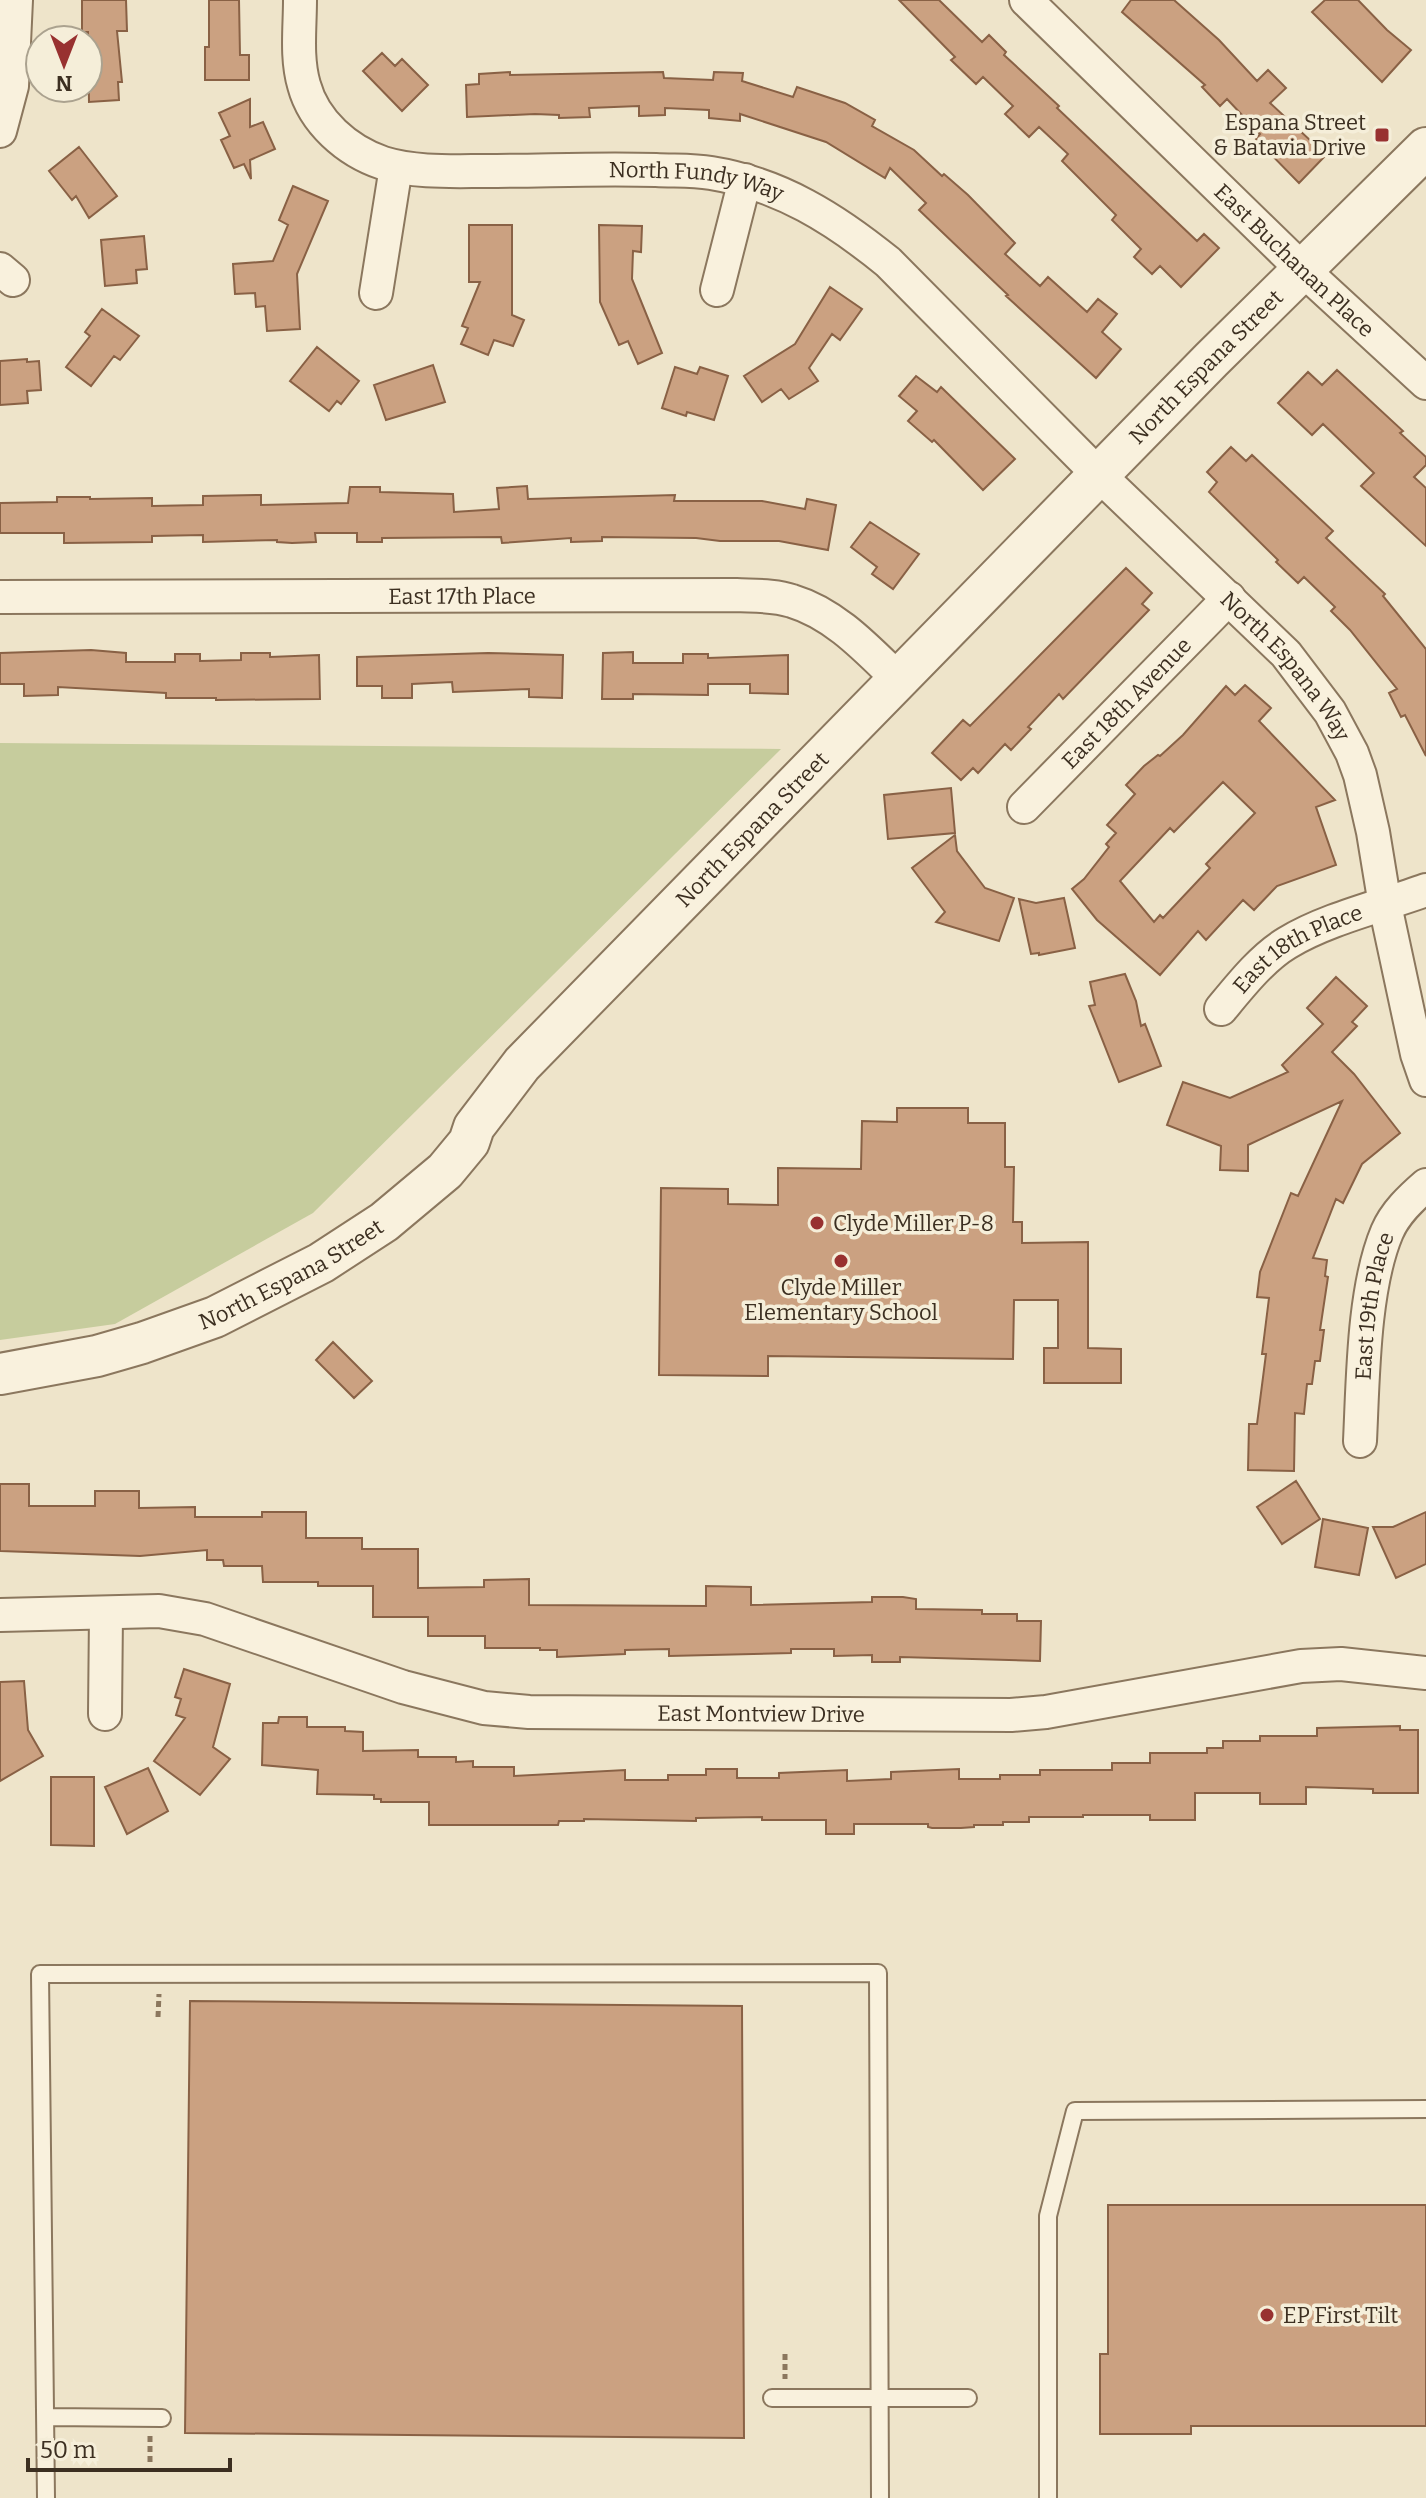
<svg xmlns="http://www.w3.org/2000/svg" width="1426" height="2498" viewBox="0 0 1426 2498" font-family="Bitter,serif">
<rect width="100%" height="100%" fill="#eee4ca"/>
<path fill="#c6cc9d" d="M0,743L781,749L313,1213L115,1324L0,1340Z"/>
<path fill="#cba181" stroke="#896145" stroke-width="2" fill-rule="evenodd" d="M82,0H126L127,31H117L122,82H118L119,100L89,102L88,32H82Z
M209,0H239L240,55H249V80H205V47H209Z
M899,0H939L982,42L989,35L1006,52L1004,55L1059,106L1057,108L1197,241L1204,234L1219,248L1181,287L1160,266L1152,274L1134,257L1141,249L1112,220L1116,215L1062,161L1068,154L1039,127L1029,137L1005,114L1013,106L983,77L976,84L951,60L955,57Z
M1131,0H1174L1219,40L1257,81L1268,70L1286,88L1270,103L1326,155L1299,183L1256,139L1260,134L1227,99L1220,106L1202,87L1205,85L1122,12Z
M1325,0H1358L1387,30L1411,50L1382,82L1312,12Z
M382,53L395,66L402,59L428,85L402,111L363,71Z
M510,72V75L663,72L664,78L713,80L714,72L743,73L742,81L793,97L797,87L845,103L875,120L872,126L914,150L942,176L944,174L968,195L1015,243L1005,254L1040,286L1048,277L1087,312L1098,299L1117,314L1102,332L1121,349L1096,378L1006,296L1008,295L919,210L926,203L890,168L885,178L826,142L740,114V121L709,118V110L665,108V115L639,116V106L589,108L590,117L559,118V115L535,114L467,117L466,85L479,84V74Z
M250,99V127L263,122L275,149L250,160L251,179L244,164L234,168L221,140L230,136L219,113Z
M79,147L117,196L89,218L76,196L72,200L49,171Z
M293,186L328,201L297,274L300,329L267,331L265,306L256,307L255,293L235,294L233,264L273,261L288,225L279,220Z
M469,225H512V315L524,320L513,346L494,340L488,355L461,344L468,328L462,326L480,282H469Z
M599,225L642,226L641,252L633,251L632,279L662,353L638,364L628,341L619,345L600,302Z
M144,236L147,269L136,270L137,283L105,286L101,240Z
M830,287L862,309L840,340L832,334L809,368L818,381L789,399L781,389L762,402L744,376L795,344Z
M102,309L139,336L120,360L114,356L91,386L66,367L90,336L85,332Z
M317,347L359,381L341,404L337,401L329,411L290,381Z
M27,359V362L39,361L41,390L27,391L28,403L0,405V361Z
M433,365L445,402L386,420L374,385Z
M675,367L697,374L700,367L728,376L714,420L687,412L686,416L662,408Z
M1337,370L1403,431L1400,433L1426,457V465L1414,477L1426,488V546L1361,486L1374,473L1323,424L1312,435L1278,403L1308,372L1322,385Z
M916,376L937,392L941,387L1015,459L983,490L934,440L932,442L908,421L917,411L899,396Z
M1231,447L1246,461L1252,455L1333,531L1326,538L1385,594L1383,596L1426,649V756L1405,715L1401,717L1389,693L1397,689L1350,630L1331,611L1335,607L1304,577L1298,583L1276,562L1278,560L1209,492L1217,482L1207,472Z
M527,486L528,499L675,495L674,501H762L805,509L807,499L836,505L828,550L779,541H720L696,538L602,537V541L571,542V538L502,543L501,537L382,538V542H357V533H315L316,542L292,543L277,542V540L203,542V535L152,536V542L64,543V533H0V503L57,502V497H90V499L152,498V506L203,505V496L261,495V505L348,503L350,487H380V492L453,494L454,512L499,509L497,488Z
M870,522L919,554L893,589L872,574L877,567L851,547Z
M1126,568L1152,593L1142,604L1149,610L1063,699L1059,694L1028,727L1031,729L1011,750L1005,744L978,773L973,768L961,780L932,753L963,720L970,726Z
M91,650L126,653V662H175V654H200V661L241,660V653H270V657L319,655L320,699L216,700V698H166V693L58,687V695L24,696V684H0V653Z
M633,652V663H683V654H708V658L788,655V694L750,693V684H708V695L633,694V699H602L603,653Z
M488,653L563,655L562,698L529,697V689L453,692L452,682L412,684V698H382V686H357V657Z
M1245,685L1271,708L1259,721L1335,800L1316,807L1336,865L1277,886L1254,910L1243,900L1206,940L1198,931L1160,975L1097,920L1072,889L1084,879L1109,847L1106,844L1116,833L1107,825L1135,794L1126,785L1144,766L1158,755L1160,756L1183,735L1226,686L1235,695ZM1223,782L1255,813L1206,864L1210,868L1163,918L1160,915L1154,922L1120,881L1170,828L1174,832Z
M951,788L955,833L888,839L884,795Z
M955,835L957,851L985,888L1014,898L999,941L936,922L945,912L912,868Z
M1064,898L1075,948L1039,955V953L1031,954L1019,899L1036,903Z
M1125,974L1136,1001L1141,1026L1145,1024L1161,1066L1119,1082L1089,1006L1095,1005L1090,982Z
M1336,977L1367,1006L1352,1022L1357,1026L1332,1052L1354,1074L1400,1133L1362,1164L1343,1203L1336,1199L1313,1258L1327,1260L1325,1276L1328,1277L1320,1330H1324L1320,1361H1315L1312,1384H1307L1304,1414L1295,1413L1294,1471L1248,1470L1249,1424H1257L1266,1354H1262L1269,1298L1257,1297L1260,1272L1291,1193L1298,1196L1342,1101L1248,1145V1171L1220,1170L1221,1146L1167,1125L1183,1082L1230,1098L1288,1072L1282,1065L1323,1024L1307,1008Z
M897,1108H968V1123H1005V1167H1014L1013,1222H1022V1243L1088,1242V1348L1121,1349V1383H1044V1348H1058V1300H1014L1013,1359L768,1356V1376L659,1375L661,1188L728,1189V1204L778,1205V1168L861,1169L862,1121L897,1122Z
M333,1342L372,1381L354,1398L316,1360Z
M1296,1481L1320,1519L1282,1544L1257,1507Z
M0,1484H29V1506H95V1491H139V1508L195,1507V1517H262V1512H306V1538H362V1549H418V1588L484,1587V1580L529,1579V1605L706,1606V1586L751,1587V1605L872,1602V1597H903L916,1599V1609L982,1610V1614H1017V1621H1041L1040,1661L900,1657V1662H872V1655L834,1656V1649H791V1653L669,1656V1649L625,1650V1654L557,1657V1650H540V1648H485V1636H428V1617H373V1586H318V1582H263L262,1566H224L223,1560H207V1550L140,1556L0,1551Z
M1426,1512V1564L1396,1578L1373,1527H1393Z
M1323,1519L1368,1528L1359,1575L1315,1567Z
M184,1669L230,1684L213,1747L230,1759L200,1795L154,1761L185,1718L176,1715L181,1699L175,1697Z
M24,1681L28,1730L43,1756L0,1781V1682Z
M279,1717H307V1727H345V1731L363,1732V1751L418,1750V1757H456V1762L473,1761V1767H514V1776L625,1770V1780H668V1775H706V1769H737V1778H779V1773L847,1770V1781L891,1779V1772L959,1769V1779H1000V1775H1040V1770H1112V1763H1150V1753H1207V1748H1223V1741H1260V1736H1317V1728L1400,1726V1730H1418V1793H1373V1789L1306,1787V1804H1260V1793H1195V1820H1150V1815H1083V1817H1029V1822H1003V1825H974V1827L961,1828H932L928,1827V1824H854V1834H826V1820H762V1817L696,1818V1821L584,1819V1821H559L558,1825H429V1802H381V1799H374V1795L317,1794L318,1770L262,1765L263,1723H278Z
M148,1768L168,1811L127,1834L105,1787Z
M51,1777H94V1846L51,1845Z
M190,2001L742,2006L744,2438L185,2433Z
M1108,2205H1426V2426H1191V2434H1100V2354H1108Z"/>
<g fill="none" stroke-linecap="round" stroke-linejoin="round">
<defs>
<path id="service" d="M772,2398H968
M46,2417L162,2418
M46,2498L40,1974L878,1973L880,2498
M1048,2498V2216L1075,2111L1426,2109"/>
<g id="minor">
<path id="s1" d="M300,0C300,28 296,58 304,85C314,122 347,151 383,163C415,173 453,171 486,171C543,171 600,168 656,170C674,171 693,170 711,173C780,184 835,219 888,262L1099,475L1286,654L1330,712L1352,753L1360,775L1373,832L1385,905L1417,1054L1426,1080"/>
<path id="s2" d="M1026,0L1302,269L1426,383"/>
<path d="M0,131L12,86L16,0"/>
<path d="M0,269L13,280"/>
<path d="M717,290L745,180"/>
<path d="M376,293L396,167"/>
<path id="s3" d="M0,597L736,595C754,596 774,595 792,601C835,614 867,649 898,679"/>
<path id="s4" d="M1024,807L1229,598"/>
<path id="s5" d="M1221,1009C1240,986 1262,958 1287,943C1326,919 1382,906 1426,890"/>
<path id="s6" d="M1360,1441C1363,1380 1363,1289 1387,1232C1395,1213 1411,1198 1426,1185"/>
<path id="s7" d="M0,1615L159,1611L205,1619L403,1687L484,1708L529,1712L1011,1715L1046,1712L1301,1666L1341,1664L1426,1673"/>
<path d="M105,1714L106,1614"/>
</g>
<g id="tertiary">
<path id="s8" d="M0,1374L97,1356L142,1343L215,1317L321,1263L384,1222L445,1171L469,1142L474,1127L522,1064L1211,360L1426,148"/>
</g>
</defs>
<use href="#service" stroke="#8b775e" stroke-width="20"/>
<use href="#minor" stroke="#8b775e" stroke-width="36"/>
<use href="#tertiary" stroke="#8b775e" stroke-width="44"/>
<path stroke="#8b775e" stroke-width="5" stroke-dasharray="6 4" stroke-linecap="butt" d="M158,2017L159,1994
M785,2354V2379
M150,2436V2462"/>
<use href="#service" stroke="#f9f1dd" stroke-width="16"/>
<use href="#minor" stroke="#f9f1dd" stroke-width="32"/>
<use href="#tertiary" stroke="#f9f1dd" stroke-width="40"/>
</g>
<g fill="#983130" stroke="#f5eed9" stroke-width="3">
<rect x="1374" y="127" width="16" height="16" rx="4"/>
<circle cx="817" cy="1223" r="8"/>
<circle cx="841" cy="1261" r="8"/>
<circle cx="1267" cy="2315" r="8"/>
</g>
<g text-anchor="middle" stroke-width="7" stroke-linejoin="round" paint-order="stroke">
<g font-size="22" fill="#3c2f21" stroke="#f5eed9" text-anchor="start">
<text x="1366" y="130" text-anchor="end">Espana Street<tspan x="1366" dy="25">&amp; Batavia Drive</tspan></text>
<text x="833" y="1231">Clyde Miller P-8</text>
<text x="841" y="1295" text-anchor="middle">Clyde Miller<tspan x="841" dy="25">Elementary School</tspan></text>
<text x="1283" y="2323">EP First Tilt</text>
</g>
<g font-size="22" fill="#3c2f21" stroke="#f5eed9">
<text dy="8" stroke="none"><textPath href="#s1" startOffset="516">North Fundy Way</textPath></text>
<text dy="8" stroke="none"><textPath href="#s2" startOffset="374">East Buchanan Place</textPath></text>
<text dy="8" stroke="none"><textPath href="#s8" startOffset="1606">North Espana Street</textPath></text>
<text dy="8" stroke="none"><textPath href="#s3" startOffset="462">East 17th Place</textPath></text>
<text dy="8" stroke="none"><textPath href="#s1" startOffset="1298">North Espana Way</textPath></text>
<text dy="8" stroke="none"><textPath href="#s4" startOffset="146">East 18th Avenue</textPath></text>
<text dy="8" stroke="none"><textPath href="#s8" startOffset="958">North Espana Street</textPath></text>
<text dy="8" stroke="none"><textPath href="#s5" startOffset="100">East 18th Place</textPath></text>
<text dy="8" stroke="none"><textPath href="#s8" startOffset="310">North Espana Street</textPath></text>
<text dy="8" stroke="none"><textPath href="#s6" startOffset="136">East 19th Place</textPath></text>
<text dy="8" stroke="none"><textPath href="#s7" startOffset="776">East Montview Drive</textPath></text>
</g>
</g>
<g transform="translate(64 64) rotate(180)"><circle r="38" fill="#f5eed9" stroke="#aba28f" stroke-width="2"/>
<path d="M0-6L14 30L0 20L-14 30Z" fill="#983130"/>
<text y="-12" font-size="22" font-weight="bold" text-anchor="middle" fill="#3c2f21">N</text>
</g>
<path d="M28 2458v12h202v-12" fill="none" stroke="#3c2f21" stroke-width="4"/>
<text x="40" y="2458" font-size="24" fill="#3c2f21" stroke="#f5eed9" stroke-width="6" paint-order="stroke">50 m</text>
</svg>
